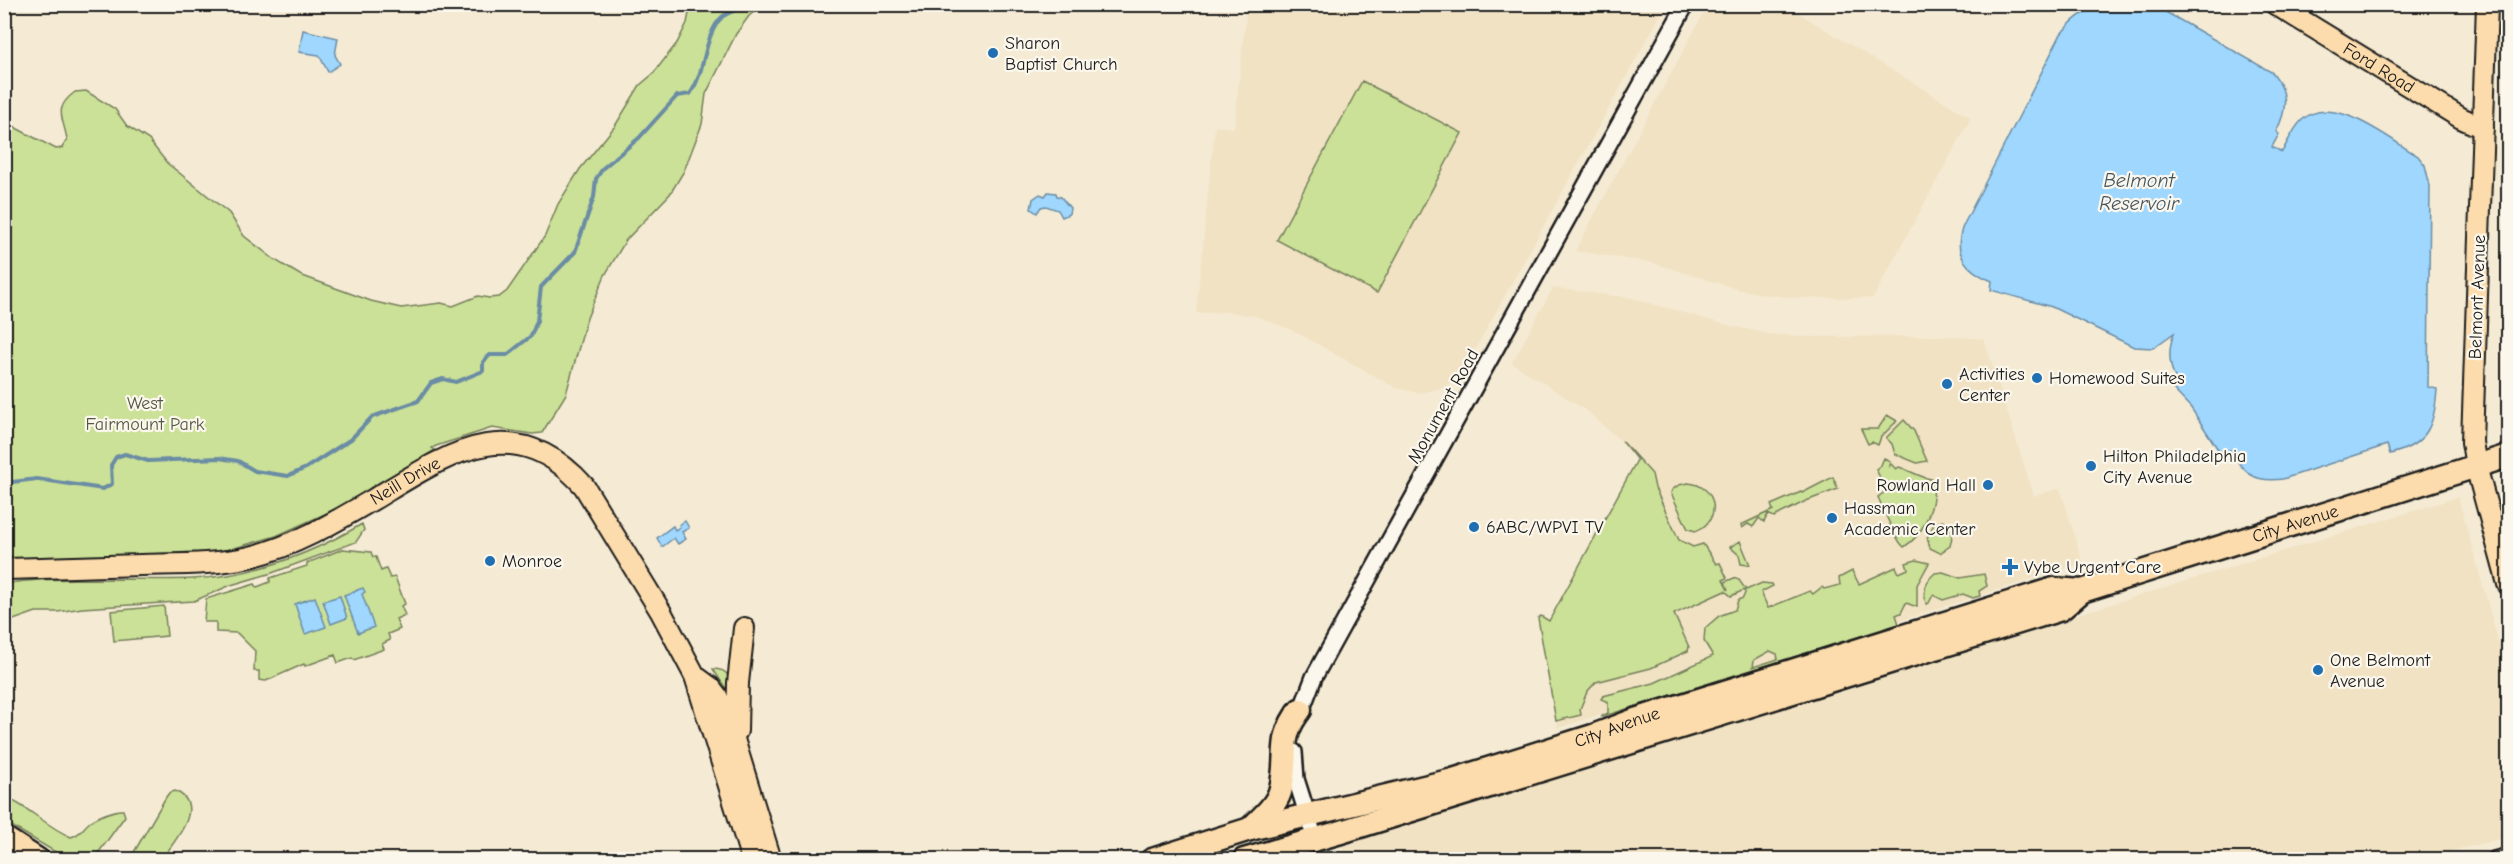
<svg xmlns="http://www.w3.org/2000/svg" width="2513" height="864" viewBox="0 0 2513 864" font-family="'Comic Neue',sans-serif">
<rect width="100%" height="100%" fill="#f5ebd4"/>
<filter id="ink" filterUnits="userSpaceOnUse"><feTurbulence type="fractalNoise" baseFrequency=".0167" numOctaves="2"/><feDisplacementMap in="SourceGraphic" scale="12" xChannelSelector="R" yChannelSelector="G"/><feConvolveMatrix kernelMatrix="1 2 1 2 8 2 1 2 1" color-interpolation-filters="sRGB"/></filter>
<g filter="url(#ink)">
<path fill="#f0e2c3" d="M1247,5H1666L1467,364L1456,379L1443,388L1418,393L1396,388L1292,330L1255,316L1226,312L1196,313L1215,126L1234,128Z
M1708,5H1785L1971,118L1873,298H1798L1768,295L1737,289L1653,263L1575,251Z
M1553,288L1632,298L1727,325L1769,334L1808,337L1948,336L1984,339L2034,496L2060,488L2083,563L1558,728L1543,639L1641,459L1587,411L1512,363Z
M2508,349V433L2499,435L2502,351Z
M2508,480V527L2500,490L2504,481Z
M2458,497L2508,676V837L2419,859L1346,860L1341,842Z"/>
<path fill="#cbe197" stroke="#747e5a" stroke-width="1.5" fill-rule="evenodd" d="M695,5H762L749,16L736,34L706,94L702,124L684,171L670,194L626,240L605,275L587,318L566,394L542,433L532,434L492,428L436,446L432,448L435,450L347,504L276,536L224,551L198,554L170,553L5,561L4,118L18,129L56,149L62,148L67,140C64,118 52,109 75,92L86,91L115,109L127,126L149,140L167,163L229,213L244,236L275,260L300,275L371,301L401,308L441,303L453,306L478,296L489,298L499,297L507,291L545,236L558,204L580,169L615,126L640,85L653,74L677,43L687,23L689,13Z
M1362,81L1462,133L1377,293L1277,240Z
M1887,415L1897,421L1881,437L1878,445L1872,442L1868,444L1861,429H1878Z
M1904,420L1914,431L1927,461L1917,463L1895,454L1892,444L1886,438Z
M1622,441L1652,474L1655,488L1679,540L1693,547L1703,544L1716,564L1720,563L1727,578L1723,580L1728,590L1725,582L1734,578L1739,580L1746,590L1762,583L1772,584L1773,586L1761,592L1768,608L1810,591L1813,594L1822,587L1824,589L1840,585L1839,578L1852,571L1859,584L1896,567L1899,573L1908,569L1906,563L1916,560L1929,563L1917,585V607L1906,603L1901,613L1896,615L1899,624L1601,717L1608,713V702L1601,699L1603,696L1654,683L1713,656L1704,641L1705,628L1719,616L1735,610L1738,600L1743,598L1745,593L1744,590L1731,596L1725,591L1674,614L1689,647L1688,651L1651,668L1596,682L1587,692L1580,709L1581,715L1556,721L1538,618L1541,616L1549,621L1637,460ZM1770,651L1777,654L1778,659L1753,667L1754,660Z
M1884,458L1890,461L1889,466L1891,464L1896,469L1899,467C1909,470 1923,479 1932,479C1938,502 1924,535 1904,547C1896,541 1883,509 1878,497L1886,491L1876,469L1881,465Z
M1833,477L1838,489L1806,501L1774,517L1768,514L1764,522L1759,518L1753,527L1748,524L1742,528L1741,525L1773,510L1771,505L1801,492L1802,493Z
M1688,483C1717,485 1723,520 1696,531L1688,529L1671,493L1672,490L1679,485Z
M1942,521C1954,525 1953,536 1950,546L1940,553L1930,548L1927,538L1934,524Z
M362,524L364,530L356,542L272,573L231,585L194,601L82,608L58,612H36L5,623V584C40,577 79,580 115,579C141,579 167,580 193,579C253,576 311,554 362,524Z
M1740,541L1750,565L1741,564L1739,555L1730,547Z
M343,549L371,552L373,557H376L381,571L386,569L390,578L395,577L405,604L401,606L405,615L396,619L400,629L388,634L390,640L382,644L384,649L354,660L352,658L338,663L335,655L305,666L304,664L266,681L259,680V671H254L255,651L237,633L216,632V622H204L206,599L255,584L257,587L270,582V578L307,566V563Z
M1943,572L1960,578L1984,574L1987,586L1979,591L1980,596L1973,598L1963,594L1943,600L1933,595L1929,603L1926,604C1923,592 1925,581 1935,573Z
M164,606L167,636L114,641L111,611Z
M713,669C729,669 732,679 732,693L728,692Z
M175,791C208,805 173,843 162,859H130L166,797L169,793Z
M5,797C29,807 47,827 71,837C82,834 82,828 90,822C96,817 115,809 123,810L125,816L94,859H67L5,822Z"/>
<path fill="#9fd7ff" stroke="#6b8ca4" stroke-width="1.5" d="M2149,5L2157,7L2273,73C2289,93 2287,110 2276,132L2279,134L2272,147L2282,152C2288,141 2293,129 2302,120C2333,92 2389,139 2418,156L2425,165L2430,186L2428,387L2437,389C2435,424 2428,445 2390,454L2387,445L2283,479C2253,483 2244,473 2230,450L2221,454L2191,408L2171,387L2176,380C2168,364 2168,349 2174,333L2153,348L2134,347L2052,307L1991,290L1992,281C1967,271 1952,254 1963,226L2061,34C2088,0 2109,4 2149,5Z
M303,30L338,38L335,55L340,64L328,72L319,55L299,52Z
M1048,192L1056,193L1057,196L1061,197L1070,208L1069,214L1062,217L1058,210L1046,206L1041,207L1037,213L1031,209L1033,199L1040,194L1045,196Z
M685,521L689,528L682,532L686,539L678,544L674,538L662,547L657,538L673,526L675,530L680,527L679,525Z
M363,588L365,592L362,594L374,627L358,633L344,595Z
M340,596L347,618L331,624L323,601Z
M315,597L326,627L305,634L295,604Z"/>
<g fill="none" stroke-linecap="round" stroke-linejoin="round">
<path stroke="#6b8ca4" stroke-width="4" d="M4,483L37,479L103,489L112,484L111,465L116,457L125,454L148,461L219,458L238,461L255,471L288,476L306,468L351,439L372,417L418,401L431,383L443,379L456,382L483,371V362L490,355H507L531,336L537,321L541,287L575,252L594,197L596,179L603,168L639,138L677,96L690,94C706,72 703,36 722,17C728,12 740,9 747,4"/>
<defs>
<path id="minor" d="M1298,719L1314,677L1686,4
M1294,752L1296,779L1315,839
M2494,860L2508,856"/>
<g id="major">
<path id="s1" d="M2275,4L2461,118L2483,128"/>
<path d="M2487,4L2472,442L2476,466L2508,584"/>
<path id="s2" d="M4,569C50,568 96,566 141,565C178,564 215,565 250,557C295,546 335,522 374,499C447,455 513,407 584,486L661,612L695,676L752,860"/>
<path d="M695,676L710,687L717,696L729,723L771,860"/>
<path d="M737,731L738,683L744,628"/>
</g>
<g id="highway">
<path d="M1250,829C1261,818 1275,807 1280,792C1290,759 1276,740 1300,710"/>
<path d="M4,838L38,860"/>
<path id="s3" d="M1152,860L1250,829L1453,780L1593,736L1635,720L2054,589L2082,591L2508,456"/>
<path d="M1244,860L1341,832L2061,609L2082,591"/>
</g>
</defs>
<use href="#minor" stroke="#1c1c1c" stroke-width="20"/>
<use href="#major" stroke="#1c1c1c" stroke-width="24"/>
<use href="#highway" stroke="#1c1c1c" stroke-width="27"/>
<use href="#minor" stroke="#fbf7ec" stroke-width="15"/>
<use href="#major" stroke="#fcdcac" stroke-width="20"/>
<use href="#highway" stroke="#fcdcac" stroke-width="22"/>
</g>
</g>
<g fill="#1f6fb2" stroke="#fbf7ec" stroke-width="2">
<circle cx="993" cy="53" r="6"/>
<circle cx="2037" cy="378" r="6"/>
<circle cx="1947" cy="384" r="6"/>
<circle cx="2091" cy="466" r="6"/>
<circle cx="1988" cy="485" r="6"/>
<circle cx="1832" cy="518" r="6"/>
<circle cx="1474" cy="527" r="6"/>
<circle cx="490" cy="561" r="6"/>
<path d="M2007 558h6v6h6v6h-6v6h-6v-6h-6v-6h6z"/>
<circle cx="2318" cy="670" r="6"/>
</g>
<g text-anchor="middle" stroke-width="4.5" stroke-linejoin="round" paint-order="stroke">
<g font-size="18" fill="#1c1c1c" stroke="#fbf7ec" text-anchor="start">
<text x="1005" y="49">Sharon<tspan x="1005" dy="21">Baptist Church</tspan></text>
<text x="1959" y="380">Activities<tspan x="1959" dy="21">Center</tspan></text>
<text x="2049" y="384">Homewood Suites</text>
<text x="2103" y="462">Hilton Philadelphia<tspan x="2103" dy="21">City Avenue</tspan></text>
<text x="1976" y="491" text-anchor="end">Rowland Hall</text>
<text x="1844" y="514">Hassman<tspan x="1844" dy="21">Academic Center</tspan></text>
<text x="1486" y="533">6ABC/WPVI TV</text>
<text x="502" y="567">Monroe</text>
<text x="2024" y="573">Vybe Urgent Care</text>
<text x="2330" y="666">One Belmont<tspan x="2330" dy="21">Avenue</tspan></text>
</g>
<g font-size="18" fill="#1c1c1c" stroke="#fbf7ec">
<text dy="6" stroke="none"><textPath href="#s1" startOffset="122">Ford Road</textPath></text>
<text transform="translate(2477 297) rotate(-88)" y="6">Belmont Avenue</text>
<text transform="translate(1443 406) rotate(-61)" y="6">Monument Road</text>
<text dy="6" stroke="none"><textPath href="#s2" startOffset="420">Neill Drive</textPath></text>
<text dy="6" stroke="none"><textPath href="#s3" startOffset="1194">City Avenue</textPath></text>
<text dy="6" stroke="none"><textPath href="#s3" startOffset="484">City Avenue</textPath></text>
</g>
<g font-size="18" fill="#515741" stroke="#fbf7ec">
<text x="145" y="409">West<tspan x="145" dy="21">Fairmount Park</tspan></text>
</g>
<g font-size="20" font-style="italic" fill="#435460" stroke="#fbf7ec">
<text x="2139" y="187">Belmont<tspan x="2139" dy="23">Reservoir</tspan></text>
</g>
</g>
<rect width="2513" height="864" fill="none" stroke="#fbf7ec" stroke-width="24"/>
<rect x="12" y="12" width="2489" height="840" fill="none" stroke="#1c1c1c" stroke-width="2" filter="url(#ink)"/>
</svg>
